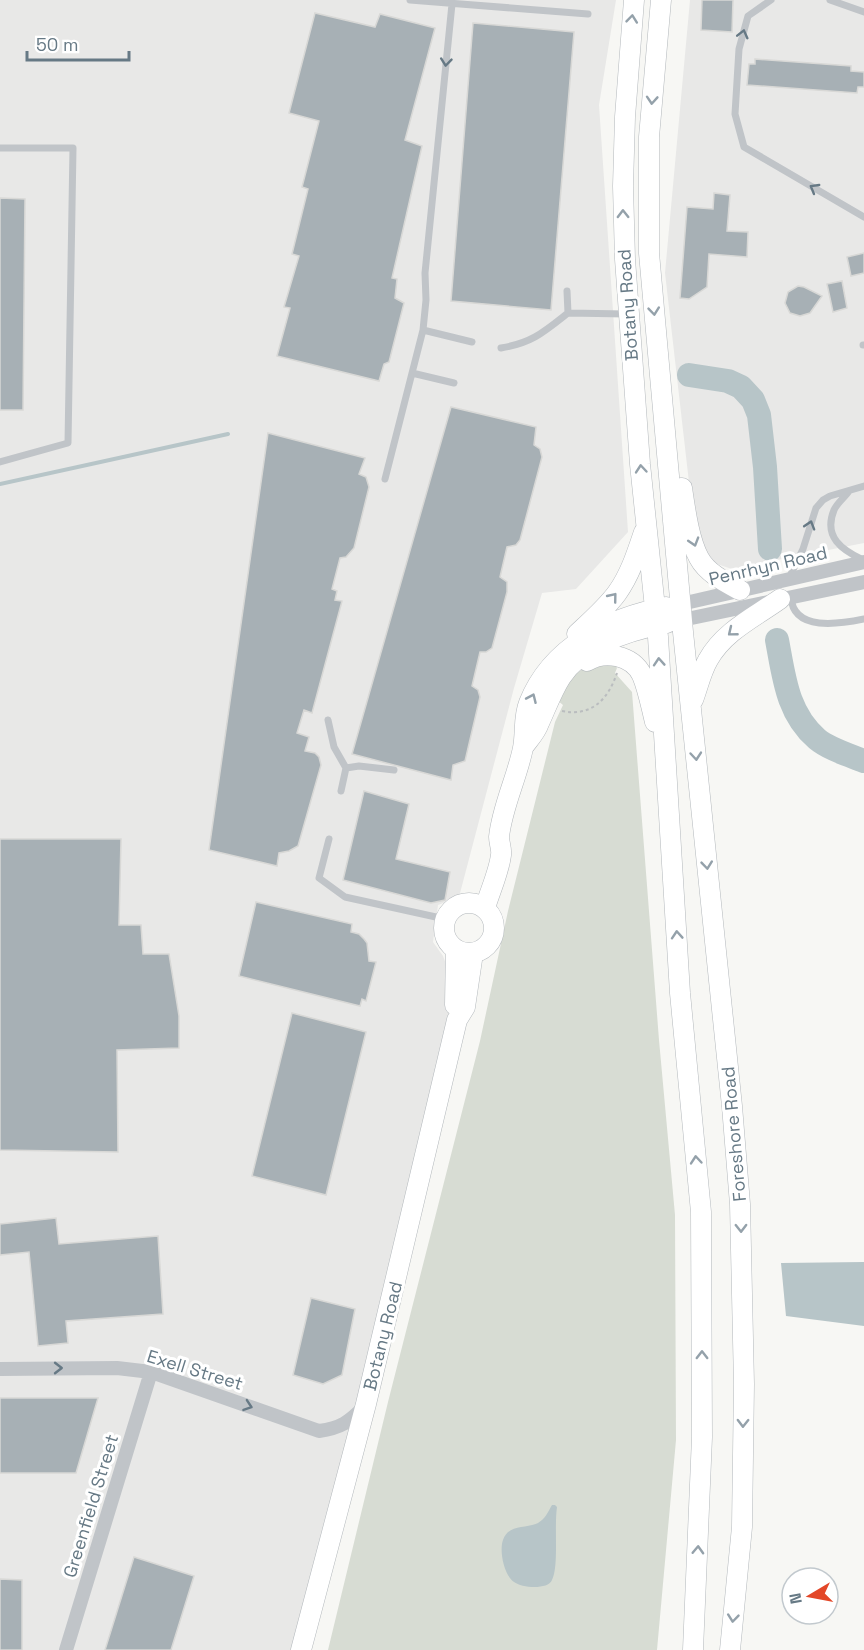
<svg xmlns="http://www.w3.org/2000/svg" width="864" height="1650" viewBox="0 0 864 1650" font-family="'Space Grotesk',sans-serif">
<rect width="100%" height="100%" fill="#f7f7f4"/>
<path fill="#e8e8e7" d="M0,0H616L599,105L628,532L576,589L542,593L514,688L459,897L438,905L433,942L443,956L449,972L455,1024L301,1650H0Z
M690,0H864V543L732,569L717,564L705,555L694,526L665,273Z"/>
<path fill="#d7dcd3" d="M614,661L617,668L615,673L632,692L659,1040L675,1215L676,1440L657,1650H328L388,1402L480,1041L508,911L555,722L563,705L557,700C578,669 576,668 614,661Z"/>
<path fill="#b7c5c8" d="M864,1262V1326L786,1316L781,1263Z
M552,1505H555L557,1507C554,1527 559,1566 552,1580C548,1590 522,1588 514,1582C504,1575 499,1551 503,1540C508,1524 526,1529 538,1523C545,1519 548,1512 552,1505Z"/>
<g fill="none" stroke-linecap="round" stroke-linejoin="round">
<path stroke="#b7c5c8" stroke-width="4" d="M0,484L228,434"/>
<path stroke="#b7c5c8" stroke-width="24" d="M689,375L728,381L741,387L753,400L759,415L765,467L770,549
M777,640C784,677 787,713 817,739C829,749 849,755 864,761"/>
</g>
<path fill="#a7b0b5" stroke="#d8d8d6" stroke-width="1.5" d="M702,0H733L732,32L701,30Z
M315,13L375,27L380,14L435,28L405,140L422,146L392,278L397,279L395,298L404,303L389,362L384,364L379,381L277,356L290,308L284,307L299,256L292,254L308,189L302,187L319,121L289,113Z
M473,23L574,32L551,310L451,301Z
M755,59L851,66V71L864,72V87H858L857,93L747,85L749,64H755Z
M714,193L730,195L727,231L748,232L747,257L709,254L707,287L689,299L680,298L687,207L713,209Z
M0,198L25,199L23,410H0Z
M864,253V273L851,276L847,257Z
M842,281L847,308L833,312L827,284Z
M798,286L804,287L822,296L810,313L800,316L790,313L785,303L788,292Z
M451,407L536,427L534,445L540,449L542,457L520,540L516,545L507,547L500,577L507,582V592L492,648L486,652H480L472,686L478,690L480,697L465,761L453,765L451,780L352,754Z
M268,433L365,458L359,474L366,477L369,487L354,548L346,557L340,558L332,589L337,591L335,600L342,601L312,713L304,710L297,733L309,737L305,751L315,753L319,757L321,765L298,846L289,851L279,853L277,866L209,850Z
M364,791L409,804L396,859L450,872L445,900L431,903L343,880Z
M0,839H121L119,925H141L143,954H169L179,1016V1048L117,1050L118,1152L0,1150Z
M256,902L352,924L351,932L359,934L364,939L367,943L369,961L376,962L366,1001L362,999L360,1006L239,976Z
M292,1013L366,1032L326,1195L252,1176Z
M56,1218L59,1244L158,1236L163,1314L66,1321L68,1343L38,1346L29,1252L0,1255V1224Z
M311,1298L355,1309L342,1375L323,1384L293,1375Z
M0,1398H98L76,1473H0Z
M134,1557L194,1576L171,1650H105Z
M0,1579L22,1580V1650H0Z"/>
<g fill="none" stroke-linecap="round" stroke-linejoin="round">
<defs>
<path id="primary" d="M634,0L625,117L623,186L625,259L640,464L658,637L680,993L701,1212L702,1437L693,1650
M661,0L649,137V253L683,632L732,1106L740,1204L744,1384L742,1527L730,1650
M682,488C685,508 689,540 699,558C707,573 725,582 740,590
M577,634C591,621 606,608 617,593C630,575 637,553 644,532
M587,661C605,650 632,655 642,675C648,689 651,706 655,722
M693,700C698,687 701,672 708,660C724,631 755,617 780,599
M524,746C529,739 536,732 539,723C546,708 552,691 561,677C583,644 631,630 667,623
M444 928a25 25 0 1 1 50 0a25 25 0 1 1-50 0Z
M485,908C490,891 499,872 501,855C502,849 499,843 499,837C502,807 517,778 523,748C526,733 523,718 529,703C551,647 610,617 666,607
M455,1005L456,950
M301,1650L366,1404L457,1020L465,1007L473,953"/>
</defs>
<use href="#primary" stroke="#b3b8bc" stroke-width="21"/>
<path stroke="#babdbf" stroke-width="2" stroke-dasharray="3 3" stroke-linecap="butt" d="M562,711C591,717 608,700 617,673"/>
<path stroke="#c0c4c8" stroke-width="7" d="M410,0L588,14
M771,0L748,16L739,49L735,114L744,147L864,217
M830,0L864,12
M0,148H73L68,443L0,462
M568,313L626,314
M423,330L472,342
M863,345H864
M501,348C532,343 544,332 568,313L567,291
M412,373L454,383
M385,479L423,330L426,300L425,273L452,4
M849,491C845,497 837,503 834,510C823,537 842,550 863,560
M789,578L803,549L816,508L823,500L830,496L864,486
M791,597C793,632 840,624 864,619
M328,720L334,747L346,768L341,791
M346,768L359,766L394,770
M329,839L319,878L345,897L445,919"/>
<path stroke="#c0c4c8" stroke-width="14" d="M681,604L864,562
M682,620L864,582
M0,1369L117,1368L151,1372L319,1431C341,1428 349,1422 364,1407
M66,1650L151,1372"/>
<use href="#primary" stroke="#fff" stroke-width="20"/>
</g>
<defs><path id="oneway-chevron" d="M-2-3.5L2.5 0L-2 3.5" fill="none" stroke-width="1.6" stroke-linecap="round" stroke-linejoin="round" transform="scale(1.5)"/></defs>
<g stroke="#94a1aa">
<use href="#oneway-chevron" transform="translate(632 19) rotate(-84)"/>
<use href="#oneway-chevron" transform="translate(652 100) rotate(94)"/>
<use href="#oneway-chevron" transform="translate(623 214) rotate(-91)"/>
<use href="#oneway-chevron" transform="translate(654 311) rotate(84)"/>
<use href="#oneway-chevron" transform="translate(641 469) rotate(-95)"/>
<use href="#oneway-chevron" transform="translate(694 542) rotate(73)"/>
<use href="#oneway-chevron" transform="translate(613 597) rotate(-51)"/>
<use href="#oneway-chevron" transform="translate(732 632) rotate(141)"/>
<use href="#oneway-chevron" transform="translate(659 662) rotate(-94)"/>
<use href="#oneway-chevron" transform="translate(532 698) rotate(-66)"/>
<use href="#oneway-chevron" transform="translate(696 756) rotate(85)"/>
<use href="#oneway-chevron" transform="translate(707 865) rotate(84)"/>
<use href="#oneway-chevron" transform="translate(677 935) rotate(-94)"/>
<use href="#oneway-chevron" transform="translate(696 1160) rotate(-95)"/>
<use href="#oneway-chevron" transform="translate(741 1228) rotate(89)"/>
<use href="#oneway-chevron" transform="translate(702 1355) rotate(-90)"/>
<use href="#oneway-chevron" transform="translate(743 1423) rotate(91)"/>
<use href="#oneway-chevron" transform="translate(698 1550) rotate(-88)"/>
<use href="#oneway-chevron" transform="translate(733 1618) rotate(96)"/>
</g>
<g stroke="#667985">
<use href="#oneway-chevron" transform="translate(743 34) rotate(-76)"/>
<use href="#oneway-chevron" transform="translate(446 62) rotate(96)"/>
<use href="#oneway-chevron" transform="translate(814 188) rotate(-150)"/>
<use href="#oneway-chevron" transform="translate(810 525) rotate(-73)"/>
<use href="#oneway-chevron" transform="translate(58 1368)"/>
<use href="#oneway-chevron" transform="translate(248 1406) rotate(19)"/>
</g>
<g text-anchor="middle" stroke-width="6" stroke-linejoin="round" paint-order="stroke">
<g font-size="18" fill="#667985" stroke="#fff">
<text transform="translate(628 305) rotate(-94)" y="6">Botany Road</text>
<text transform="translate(768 566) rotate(-13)" y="6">Penrhyn Road</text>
<text transform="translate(734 1134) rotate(-95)" y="6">Foreshore Road</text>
<text transform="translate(383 1336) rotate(-76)" y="6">Botany Road</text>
<text transform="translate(195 1370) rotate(17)" y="6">Exell Street</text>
<text transform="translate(91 1506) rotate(-73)" y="6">Greenfield Street</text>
</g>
</g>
<g transform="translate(810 1596) rotate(260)"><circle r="28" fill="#ffffff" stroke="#c2c9ce" stroke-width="1.5"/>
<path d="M0-4.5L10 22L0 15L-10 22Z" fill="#e34728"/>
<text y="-9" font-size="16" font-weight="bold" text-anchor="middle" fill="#667985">N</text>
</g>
<path d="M27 51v9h102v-9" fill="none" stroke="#667985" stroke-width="3"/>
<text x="36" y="51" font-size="18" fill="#667985" stroke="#ffffff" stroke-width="4.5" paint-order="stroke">50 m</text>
</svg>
